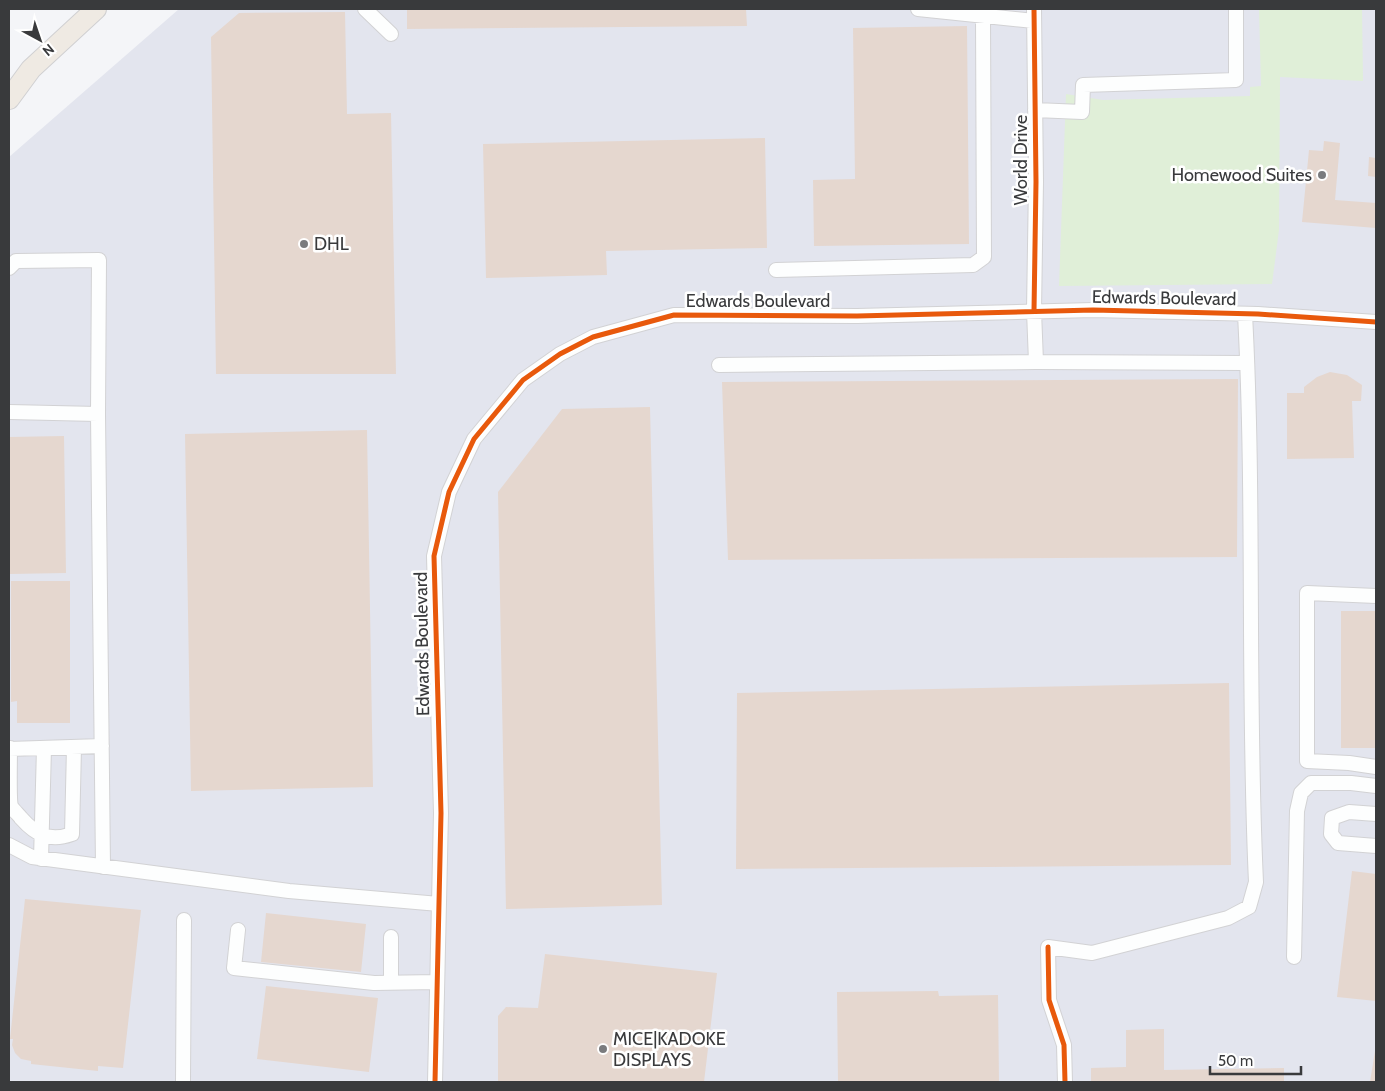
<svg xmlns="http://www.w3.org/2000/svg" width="1385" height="1091" viewBox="0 0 1385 1091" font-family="Cabin,sans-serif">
<rect width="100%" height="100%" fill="#f4f5f8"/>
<path fill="#e3e5ee" d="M179,9H1376V1082H9V157Z"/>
<path fill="#e0efd8" d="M1259,9H1362L1363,81L1280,77L1279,230L1272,284L1059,286L1066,94L1103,100L1250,96V87L1261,86Z"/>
<path fill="#e5d7cf" d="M407,9H746L747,26L407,29Z
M345,12L347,114L391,113L396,374H216L211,37L239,13Z
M967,26L969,244L814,246L813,180L855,179L853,28Z
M765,138L767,248L606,251L607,275L486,278L483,144Z
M1324,141L1340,143L1335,200L1376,203V228L1302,222L1309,150L1323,151Z
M1369,157L1376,158V177L1368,176Z
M1330,372L1347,375L1362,385L1361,401H1352L1354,458L1287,459V393H1304V387L1317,377Z
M1238,379L1237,557L728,560L722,382Z
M650,407L662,905L506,909L498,492L562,409Z
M367,430L373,787L191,791L185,434Z
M64,436L66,573L10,574L9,437Z
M11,581H70V723H17V701L11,702Z
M1341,611H1376V748H1341Z
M1229,683L1231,865L736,869L737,693Z
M1352,871L1376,874V1001L1337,997Z
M25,899L141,910L123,1068L98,1066V1071L31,1064V1061L21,1059L15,1053L12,1045L13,1039H10Z
M266,913L366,924L361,972L261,962Z
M545,954L717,973L704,1082H498V1016L506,1007L538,1008Z
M266,986L378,998L369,1072L257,1059Z
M938,991L939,996L998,995L999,1082H838L837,992Z
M1164,1029V1070L1284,1068V1082H1091V1068L1126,1067V1030Z
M1375,1051L1376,1082H1370Z"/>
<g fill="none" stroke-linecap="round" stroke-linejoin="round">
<defs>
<path id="minor" d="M365,9L391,34
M918,9L1034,21
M1034,9L1036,182L1034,311L1036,362
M1035,110L1082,112L1083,85L1236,80V9
M9,268L16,261L99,260L98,414
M776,270L973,265L984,257L983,16
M719,365L1036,362L1247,363
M9,412L98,414L103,867
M1376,596L1307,593V761L1349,763L1376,767
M10,748C10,758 9,800 11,806C13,810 19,815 21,818C36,835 50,842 72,834L74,747
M9,749L102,746
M1376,814L1349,812L1332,818L1331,834L1338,843L1376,846
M9,845L32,857L289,891L439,904
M41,859L44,748
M238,930L234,968L374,983L437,982
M391,937V983
M1294,957L1297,811L1301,793L1311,783H1351L1376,786
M183,1082L184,920
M435,1082L441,813L434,556L449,492L474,439L523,380L560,354L593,337L674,315L857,316L1093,310L1258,314L1376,322
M1065,1082L1064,1045L1049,1000L1048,947L1092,953L1228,918L1249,907L1256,882C1247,693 1255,503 1245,314"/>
<path id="highway" d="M9,99L31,69L96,9"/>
</defs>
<use href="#minor" stroke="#d2d2d4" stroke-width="16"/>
<use href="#highway" stroke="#d0d0d2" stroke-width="22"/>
<use href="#minor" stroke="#fdfefe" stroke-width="14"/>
<use href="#highway" stroke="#efeae3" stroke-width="20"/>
<defs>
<path id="cycleway" d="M1034,9L1036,182L1034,311
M1048,947L1049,1000L1064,1045L1065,1082
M435,1082L441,813L434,556L449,492L474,439L523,380L560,354L593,337L674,315L857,316L1093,310L1258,314L1376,322"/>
</defs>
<use href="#cycleway" stroke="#fff" stroke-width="8"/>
<use href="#cycleway" stroke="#e8590c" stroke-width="5"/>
</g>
<g fill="#7a7b7e" stroke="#fff" stroke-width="2">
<circle cx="1322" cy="175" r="5"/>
<circle cx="304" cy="244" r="5"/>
<circle cx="603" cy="1049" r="5"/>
</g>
<g text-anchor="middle" stroke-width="5" stroke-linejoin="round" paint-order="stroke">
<g font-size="18" fill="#393a3c" stroke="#fff">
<text transform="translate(1021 160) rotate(-90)" y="6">World Drive</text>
<text transform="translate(1164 298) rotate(1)" y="6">Edwards Boulevard</text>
<text x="758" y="307">Edwards Boulevard</text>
<text transform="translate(422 644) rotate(-91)" y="6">Edwards Boulevard</text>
</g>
<g font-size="18" fill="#393a3c" stroke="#fff" text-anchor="start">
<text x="1312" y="181" text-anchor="end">Homewood Suites</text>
<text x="314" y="250">DHL</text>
<text x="613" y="1045">MICE|KADOKE<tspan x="613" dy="21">DISPLAYS</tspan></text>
</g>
</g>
<rect width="1385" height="1091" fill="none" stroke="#393a3c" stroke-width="20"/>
<g transform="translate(40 40) rotate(140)" stroke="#ffffff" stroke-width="4" paint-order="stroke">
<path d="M0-4L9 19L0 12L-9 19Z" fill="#393a3c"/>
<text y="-8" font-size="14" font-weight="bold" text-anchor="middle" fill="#393a3c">N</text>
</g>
<path d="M1210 1066v8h91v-8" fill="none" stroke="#393a3c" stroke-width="2.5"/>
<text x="1218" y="1066" font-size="15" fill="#393a3c" stroke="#ffffff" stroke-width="4" paint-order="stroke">50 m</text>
</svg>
